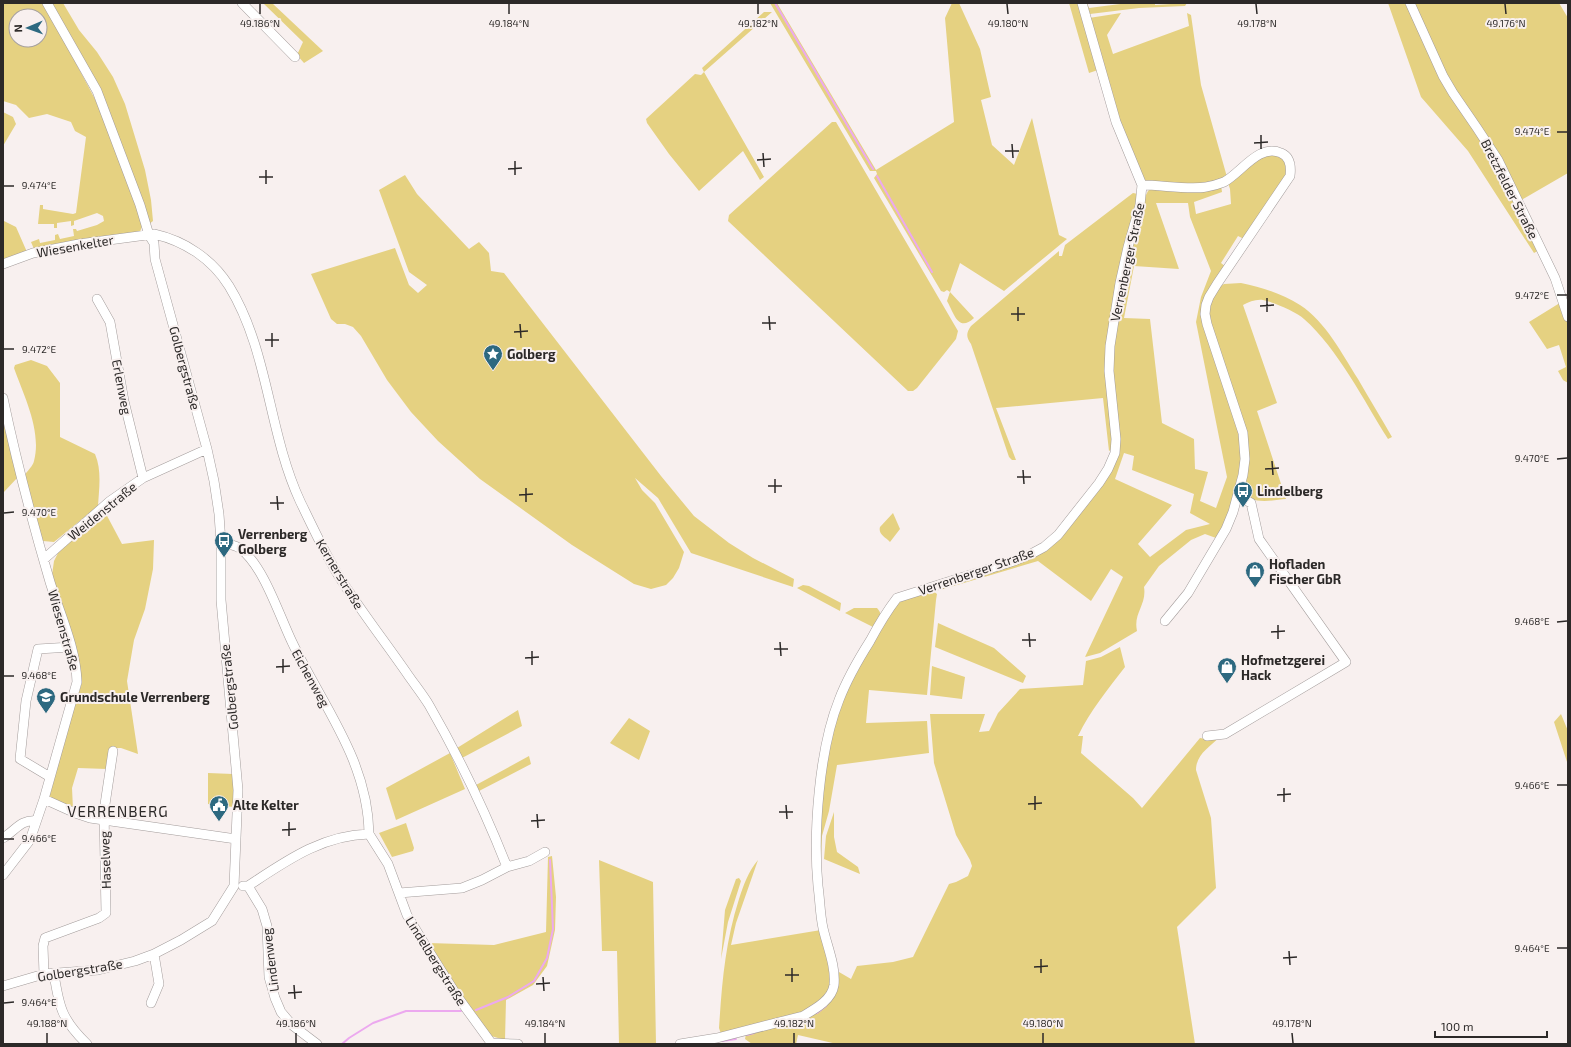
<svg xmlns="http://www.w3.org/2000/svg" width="1571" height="1047" viewBox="0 0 1571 1047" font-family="'Exo 2',sans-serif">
<rect width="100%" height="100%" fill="#f8f0ef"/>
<path fill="#e5d181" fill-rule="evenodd" d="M3,3H44L96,101L137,206L142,226L140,232L34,249L31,242L39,239L40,243L55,240V235L58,234L60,239L74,236L73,229H76L77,231L97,225L104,221L103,216L97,213L74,221V225L71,226V221L57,223V228H54V224H38L40,205H43V209L73,214L76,213L86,137L75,131L71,122L47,114L29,118L16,105L3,101ZM16,16H40V40H16Z
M52,3H63L79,30L97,52L113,77L125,104L145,170L151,200L153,221L149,224L100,89Z
M263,3H272L323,51L304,63L297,55L303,42Z
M770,3H777L876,170L954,122L945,18L952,3H959L980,49L991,97L981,100L992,145L1014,165L1032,118L1059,235L1067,239L1004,291L960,263L950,292L974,318C958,333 954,313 947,301L950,292L947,290L944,292L941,291L874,178L877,174L876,171H870Z
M1069,3H1079L1098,70L1089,73Z
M1085,3H1087L1089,8L1128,3H1155V5L1187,3L1185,6L1139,8L1090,14L1087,12Z
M1388,3H1559L1568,18V173L1518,202L1541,249L1534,253L1468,151L1421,97Z
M764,12H772L704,72L764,177L760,180L743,151L699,191L669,154L647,123L646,119L695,74L701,75L704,72L702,68Z
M1121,13L1107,35L1113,54L1189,26L1187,13L1191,15L1201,85L1227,177L1204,185L1145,181L1119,121L1089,18Z
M3,112L13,117L16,124L3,146Z
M832,122H836L958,331L956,339L917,388L913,391H908L728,221L729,215Z
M1266,155H1280L1287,163L1286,177L1244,239L1238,236L1221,263L1226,267L1203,305L1236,419L1243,459L1230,511L1223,529L1216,538L1205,534L1191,540L1159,566L1144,587C1147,605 1133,613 1137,631L1100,653L1085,657L1123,577L1111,569L1091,601L1038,561L940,590L942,586L1045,550L1118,454L1112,361L1118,313L1142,203L1148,191L1152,188L1221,185L1222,192L1194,202L1196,214L1231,204L1230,189L1228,183L1257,160ZM1156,203H1188L1190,217L1211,271L1201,297L1196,322L1227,477L1216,508L1200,501L1208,472L1195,469L1194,439L1162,423L1150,319L1124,318L1134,266L1179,269ZM1124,453L1134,456L1132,470L1194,494L1190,513L1210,524L1186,530L1150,557L1138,544L1172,505L1115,479Z
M405,175L417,194L469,249L479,242L489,253L491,271L504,273L661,476L694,516L729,543L753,558L794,579L793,587L691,553L658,498L635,478L642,490L655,503L684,552L679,568L673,578L666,585L651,589L634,584L572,545L480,479L438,441L411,412L387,380L361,336L353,327L345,324H337L331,319L311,274L395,248L409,285L418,293L427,285L409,272L379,190Z
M1133,193L1138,194L1113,311V448L1109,451L1103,398L996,408L1016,460H1012L1009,457L971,344C966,337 966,333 971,326L1059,251V256H1062L1065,245Z
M4,221L16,227L27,252L3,260Z
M1241,283C1262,287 1282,294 1300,305C1326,322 1342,354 1358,379C1369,398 1381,418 1392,437L1388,439C1364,401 1338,349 1304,319C1297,312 1273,302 1263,300C1256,299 1249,302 1243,305L1277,403L1257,411L1286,499C1273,500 1249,506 1242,490L1247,459L1209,324L1208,305L1218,288L1224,284Z
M1563,301L1568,317V383L1563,380L1558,371L1566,367L1559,345L1547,349L1529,322Z
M31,360L47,366L60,383V437L95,454C102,470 99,489 98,506L54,542L43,541L40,535L24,476C27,471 33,466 34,461C42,431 24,396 14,368L15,365Z
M3,409L18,477L3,493Z
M105,512L122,544L154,540L153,569L145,609L134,640L127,681L138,754L121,748H110L107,769L78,768L72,788L73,809L51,799L48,793L82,682L79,665L52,575L54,561L59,551Z
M893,513L900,529L890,542C885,537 878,534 880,527Z
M803,585L809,586L841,603L840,611L797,588Z
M932,590L937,594L936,600L927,695L869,690L866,723L927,721L929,753L837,765L829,811L822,836L821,859L819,829L825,767L841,702L861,663L898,602Z
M854,608H877C884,615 879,621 875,628L845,613Z
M938,623L994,648L1026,676L1023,683L935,647Z
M1120,647L1125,667C1108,689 1090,711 1078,736H1083L1081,753L1133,798L1142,808L1200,738L1211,740L1219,738C1209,747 1196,755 1196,770L1211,818L1216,888L1177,927L1195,1044H837L798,1035L796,1044H752L745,1039L746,1034L804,1017L838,985L839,972L851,979L857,966L893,962L913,957L949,884L956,882L968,876L972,866L970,860L956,835L934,763L930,714H985L979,732L989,731L998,713L1020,689L1083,685L1086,661L1101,657Z
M932,666L965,677L962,699L930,695Z
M518,710L522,726L462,758L457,748Z
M1561,714L1568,731V765L1554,722Z
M629,718L650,731L639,760L610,743Z
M450,753L465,789L396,820L386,788Z
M529,756L531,764L479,791L476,785Z
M208,773L233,774V807L208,804Z
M834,812V837L837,852L858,867L860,874L824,859L826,836Z
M406,823L414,848L413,851L392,857L379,833Z
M552,856L556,897L555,930L547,966L533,985L506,1000L505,1040L491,1036L461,998L428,943L494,945L546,932L548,857Z
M599,860L653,882L656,1044H619L617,951H602Z
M758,860L736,923L731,945L821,930L831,972V986L825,998L802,1014L721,1034L719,1028C722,983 725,943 739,899C744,884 748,872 758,860Z
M739,878L741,881L728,922L721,959L725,910L736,879Z"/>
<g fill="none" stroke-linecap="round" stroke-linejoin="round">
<path stroke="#eca9ef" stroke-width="2" d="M775,3L873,169
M1567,3L1568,4
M877,176L932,272
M476,1010L508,997L534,981L547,958L553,929L550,860
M817,1013L826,1006
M747,1035L754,1033
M722,1041L736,1039
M342,1044L349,1038L373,1023L406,1011H461"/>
<defs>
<path id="minor" d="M242,3L295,57
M1410,3L1443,76L1453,93L1477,128L1498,160L1555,278L1568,317
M1142,185C1162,185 1188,190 1206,187C1212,186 1219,184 1224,182C1241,173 1259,143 1281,153C1291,157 1291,168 1290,176L1217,284L1209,297L1206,305L1205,314L1207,324L1243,433L1245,459L1243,475L1233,512L1226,529L1188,593L1165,621
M3,264L33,253L79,244L154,234C185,241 212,259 229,286C269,351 268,432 300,501C316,534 332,569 354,599C371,624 390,649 408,675C415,685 423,695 429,705C459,757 485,811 507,867L482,880L462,888L399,893
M97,299L110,322L124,401L143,478
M3,398C16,460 32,521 50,582C60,614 76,648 77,682L44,799L30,840L3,875
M221,542C227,544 236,545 241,549C264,567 279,615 292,642C322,705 368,760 369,834
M44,559L110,501L143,478L207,449
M1207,736L1225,734L1346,662L1259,539L1251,503L1238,496
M50,777L20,759L26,701L38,649L71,647
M44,799L75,813L90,818L236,839
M369,834L388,864L407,915L422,940L457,996L492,1044
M3,838C15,831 21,819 36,821
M507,867L529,861L545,852
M243,886H248C286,861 322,835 369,834
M248,886L262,909L267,926L269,977L275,998L281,1012L292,1025L317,1044
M44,974L43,946L45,938L99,918L106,913L104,811L113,751
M54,974C59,1007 62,1020 87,1044
M3,986L44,974L98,970L135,961L154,954L181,940L212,921L234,886L238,790L221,600V543L219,514L214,481L207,449L155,259L154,243L149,235L140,205L97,91L47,3
M151,1003L159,984L154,954
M491,1043L518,1044
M680,1044L717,1038L803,1016C815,1009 832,1000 834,985C836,966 827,946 823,928C820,915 820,900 818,886C813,833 819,750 839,700C847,679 858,660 870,641C878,626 887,611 897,598L1014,561L1031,554L1044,547L1058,535L1099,483L1108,469L1115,453L1116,439L1109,371L1110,346L1120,283L1128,247L1140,205L1142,185L1116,122L1082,3"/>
</defs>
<use href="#minor" stroke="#a39c9b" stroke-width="10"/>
<use href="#minor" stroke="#fff" stroke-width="9"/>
</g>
<path fill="none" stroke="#2c2928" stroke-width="1.5" d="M260,4V14M509,4V14M758,4V14M1007,4L1008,14M1256,4L1257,14M1505,4L1506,14M1557,132H1567M1261,135V149M1254,143L1268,142M1012,144L1013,158M1005,151H1019M763,153L764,167M757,160L771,159M515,161V175M508,169L522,168M266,170V184M259,177H273M4,186H14M1557,295H1567M1267,298V312M1260,306L1274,305M1018,307V321M1011,314H1025M769,316L770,330M762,323H776M520,324L521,338M514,332L528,331M272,333V347M265,340H279M4,349H14M1557,459L1567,458M1272,461L1273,475M1265,469L1279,468M1023,470L1024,484M1017,477H1031M775,479V493M768,486H782M526,488V502M519,495L533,494M277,496L278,510M270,503H284M4,513L14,512M1557,622L1567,621M1278,625V639M1271,632L1285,631M1029,633L1030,647M1022,640H1036M780,642L781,656M774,649H788M532,651V665M525,658L539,657M283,659V673M276,667L290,666M4,676H14M1557,785H1567M1284,788V802M1277,795L1291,794M1035,796V810M1028,804L1042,803M786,805L787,819M779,812H793M537,814L538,828M531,821L545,820M289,822V836M282,830L296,829M4,839H14M1557,948H1567M1289,951L1290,965M1283,958L1297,957M1041,959V973M1034,967L1048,966M792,968V982M785,975H799M543,977L544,991M536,984L550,983M294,985L295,999M288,993L302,992M4,1003L14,1002M47,1033V1043M296,1033V1043M545,1033V1043M794,1033V1043M1043,1033V1043M1292,1033L1293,1043"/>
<defs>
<symbol id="sight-pin" viewBox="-11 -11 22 30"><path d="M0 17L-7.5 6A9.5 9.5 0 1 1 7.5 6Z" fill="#2d6980" stroke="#f8f0ef"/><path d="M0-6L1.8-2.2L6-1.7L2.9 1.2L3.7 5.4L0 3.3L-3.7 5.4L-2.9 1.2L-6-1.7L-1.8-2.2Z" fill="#fff"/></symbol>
<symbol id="bus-pin" viewBox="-11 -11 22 30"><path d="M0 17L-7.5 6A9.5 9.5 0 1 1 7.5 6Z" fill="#2d6980" stroke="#f8f0ef"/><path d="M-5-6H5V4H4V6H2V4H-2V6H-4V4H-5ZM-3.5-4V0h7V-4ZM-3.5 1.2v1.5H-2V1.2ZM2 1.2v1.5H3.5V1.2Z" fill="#fff"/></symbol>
<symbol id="shop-pin" viewBox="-11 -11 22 30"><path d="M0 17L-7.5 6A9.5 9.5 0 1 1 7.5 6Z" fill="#2d6980" stroke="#f8f0ef"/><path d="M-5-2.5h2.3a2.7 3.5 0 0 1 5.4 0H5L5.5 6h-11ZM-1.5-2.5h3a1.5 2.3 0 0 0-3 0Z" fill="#fff"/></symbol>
<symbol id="school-pin" viewBox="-11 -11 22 30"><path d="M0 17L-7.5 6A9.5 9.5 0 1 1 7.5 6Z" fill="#2d6980" stroke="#f8f0ef"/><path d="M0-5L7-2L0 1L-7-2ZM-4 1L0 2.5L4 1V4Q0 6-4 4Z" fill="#fff"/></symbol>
<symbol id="civic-pin" viewBox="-11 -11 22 30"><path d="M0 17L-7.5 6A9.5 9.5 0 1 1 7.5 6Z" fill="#2d6980" stroke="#f8f0ef"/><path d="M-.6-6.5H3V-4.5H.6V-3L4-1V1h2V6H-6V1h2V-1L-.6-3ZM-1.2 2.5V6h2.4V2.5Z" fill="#fff"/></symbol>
</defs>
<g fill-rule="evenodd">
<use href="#sight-pin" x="482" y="343" width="22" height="30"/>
<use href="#bus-pin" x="1232" y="480" width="22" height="30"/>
<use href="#bus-pin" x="213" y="530" width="22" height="30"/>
<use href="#shop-pin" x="1244" y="560" width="22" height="30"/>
<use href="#shop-pin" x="1216" y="656" width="22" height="30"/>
<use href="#school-pin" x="35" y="686" width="22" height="30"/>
<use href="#civic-pin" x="208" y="794" width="22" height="30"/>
</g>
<g text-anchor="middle" stroke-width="4" stroke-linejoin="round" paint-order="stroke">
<g font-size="13" fill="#2c2928" stroke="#f8f0ef">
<text transform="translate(1510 189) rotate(63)" y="5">Bretzfelder Straße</text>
<text transform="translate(75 246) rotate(-10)" y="5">Wiesenkelter</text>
<text transform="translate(1127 262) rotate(-78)" y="5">Verrenberger Straße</text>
<text transform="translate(185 368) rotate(75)" y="5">Golbergstraße</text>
<text transform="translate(122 387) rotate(79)" y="5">Erlenweg</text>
<text transform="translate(102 511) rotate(-39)" y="5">Weidenstraße</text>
<text transform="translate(976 571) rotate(-19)" y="5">Verrenberger Straße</text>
<text transform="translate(340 574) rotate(59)" y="5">Kernerstraße</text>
<text transform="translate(64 630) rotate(74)" y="5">Wiesenstraße</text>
<text transform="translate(311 678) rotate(61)" y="5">Eichenweg</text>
<text transform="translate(229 687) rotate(-96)" y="5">Golbergstraße</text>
<text transform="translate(105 860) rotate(-92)" y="5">Haselweg</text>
<text transform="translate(270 960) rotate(-97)" y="5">Lindenweg</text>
<text transform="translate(436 961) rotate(58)" y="5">Lindelbergstraße</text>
<text transform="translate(80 970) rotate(-9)" y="5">Golbergstraße</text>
</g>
<g font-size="13" font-weight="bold" fill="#2c2928" stroke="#f8f0ef" text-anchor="start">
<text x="507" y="359">Golberg</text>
<text x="1257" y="496">Lindelberg</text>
<text x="238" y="539">Verrenberg<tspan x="238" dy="15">Golberg</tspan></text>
<text x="1269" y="569">Hofladen<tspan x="1269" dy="15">Fischer GbR</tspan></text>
<text x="1241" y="665">Hofmetzgerei<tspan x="1241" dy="15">Hack</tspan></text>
<text x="60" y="702">Grundschule Verrenberg</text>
<text x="233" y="810">Alte Kelter</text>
</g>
<g font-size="15" letter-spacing="1" fill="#2c2928" stroke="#f8f0ef">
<text x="118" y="817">VERRENBERG</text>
</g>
</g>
<g font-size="10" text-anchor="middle" fill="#2c2928" stroke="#f8f0ef" stroke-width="4" stroke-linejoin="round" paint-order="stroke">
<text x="260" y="27">49.186°N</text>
<text x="509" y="27">49.184°N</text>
<text x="758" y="27">49.182°N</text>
<text x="1008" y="27">49.180°N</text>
<text x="1257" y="27">49.178°N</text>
<text x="1506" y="27">49.176°N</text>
<text x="1532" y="135">9.474°E</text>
<text x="39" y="189">9.474°E</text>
<text x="1532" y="299">9.472°E</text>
<text x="39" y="353">9.472°E</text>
<text x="1532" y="462">9.470°E</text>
<text x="39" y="516">9.470°E</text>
<text x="1532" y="625">9.468°E</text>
<text x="39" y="679">9.468°E</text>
<text x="1532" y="789">9.466°E</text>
<text x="39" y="842">9.466°E</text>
<text x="1532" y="952">9.464°E</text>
<text x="39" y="1006">9.464°E</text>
<text x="47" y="1027">49.188°N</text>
<text x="296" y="1027">49.186°N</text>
<text x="545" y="1027">49.184°N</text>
<text x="794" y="1027">49.182°N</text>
<text x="1043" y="1027">49.180°N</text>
<text x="1292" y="1027">49.178°N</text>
</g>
<rect width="1571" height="1047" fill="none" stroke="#2c2928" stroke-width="8"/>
<g transform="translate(28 28) rotate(268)"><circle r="19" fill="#f8f0ef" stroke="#a6a09f"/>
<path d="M0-3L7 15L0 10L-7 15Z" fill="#2d6980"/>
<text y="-6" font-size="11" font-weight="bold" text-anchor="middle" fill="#2c2928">N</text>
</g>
<path d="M1435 1031v6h112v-6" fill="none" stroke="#2c2928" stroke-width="2"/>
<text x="1441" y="1031" font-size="12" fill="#2c2928" stroke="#f8f0ef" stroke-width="3" paint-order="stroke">100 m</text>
</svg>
